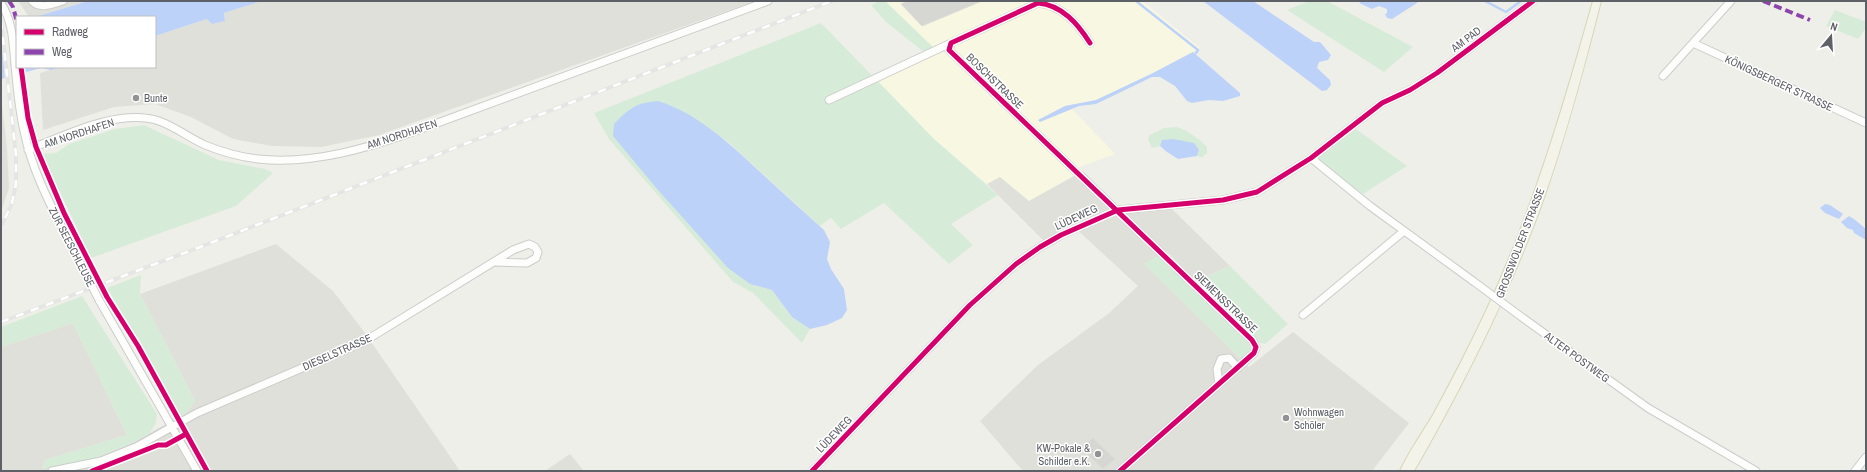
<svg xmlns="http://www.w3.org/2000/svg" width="1867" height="472" viewBox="0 0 1867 472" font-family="'Archivo Narrow',sans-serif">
<rect width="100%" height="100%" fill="#efefe9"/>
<path fill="#f8f8e2" d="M885,1H1142L1200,48L1151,74L1096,100L1065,106L1040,122L1072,109L1115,154L1079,167L1083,171L1029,201L1000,177L987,184L934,139L873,76L934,48Z"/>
<path fill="#e0e0da" d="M18,1H88L35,17H29Z
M262,1H755L379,135L321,147L272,146L233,139L191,117L155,104L114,107L43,130L40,73L60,67H155V36L207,19L225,20L224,13Z
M1,97L7,148L9,188L1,212Z
M1083,171L1125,212L1172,209L1230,266L1196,281L1167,251L1145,264L1249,367L1293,332L1409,423L1372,471H1023L980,421L1038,365L1108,314L1138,286L1073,226L1045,242L987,184L1000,177L1029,201Z
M276,244L333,291L365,333L460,471H1V347L73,323L127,435L45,460L43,468L93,459L130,444L187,412L195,401L140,294Z
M570,454L584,471H545Z"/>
<path fill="#d6ecd8" d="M880,1H885L934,48L924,52L887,23L871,5Z
M1309,1H1327L1413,47L1384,72L1287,10Z
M1835,10L1866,22V28L1858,39L1826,26Z
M821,23L934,139L998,195L951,224L973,245L949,264L884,203L841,229L831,218L820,226L727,141L713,131L750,284L772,290L792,317L810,329L802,343L753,293L733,282L609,139L594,113Z
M144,125L219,160L265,169L273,173L236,206L91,258L42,154L56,153L69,144L115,129Z
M1177,127C1189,131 1198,138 1207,147V153L1202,157L1197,156L1199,150L1162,140L1160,146L1152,148L1148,139L1150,135L1164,128Z
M1356,129L1407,166L1363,194L1318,160V157Z
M1159,255L1250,343L1252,348L1242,360L1144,264Z
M1230,266L1288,324L1265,344L1257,342L1252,334L1196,281Z
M141,275L140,294L195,401L187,412L181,416L107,288Z
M82,296L157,414L156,423L149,434L130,444L93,459L43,469L45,460L127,435L73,323L1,347V327Z"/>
<path fill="#bdd2f8" d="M88,1H262L224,13L225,21L212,24L207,19L155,36V17H35Z
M1203,1H1253L1314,42H1320L1331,55L1328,60L1319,62L1317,68L1330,80L1331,85L1327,90L1322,91Z
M1363,1H1420L1392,19L1387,18L1385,14L1387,13V9L1379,6L1372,9L1359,3Z
M1,35L17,67H60L51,70L41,68L1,79Z
M1193,52L1240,93V96L1223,101L1209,100L1192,103L1187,101L1175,86L1160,77H1152L1096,104L1079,106L1040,122L1038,120L1065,106L1096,100L1151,74Z
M658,101C698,114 728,142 758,170C780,190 802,210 824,230L830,242L827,259L831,269L844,289L847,310L842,318L827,325L810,329L792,317L772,290L750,284L728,268L658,190L613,136L614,124C630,108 635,103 658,101Z
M1173,139L1194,143L1199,150L1197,156L1178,159L1167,152L1160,146L1162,140Z
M1825,204L1830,205L1843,214L1839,219L1825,213L1820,208Z
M1849,216L1854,219L1866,229V240L1854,233L1853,230L1847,228L1841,222Z"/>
<path fill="#efefe9" d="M17,29V67H24V74L5,80L1,33Z"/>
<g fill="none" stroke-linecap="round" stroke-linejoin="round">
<path stroke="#bdd2f8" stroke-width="2.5" d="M1136,1L1198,50L1196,53
M1485,1L1506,12L1521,1"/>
</g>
<path fill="#d6d6d3" stroke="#deddd8" d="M908,1H982L922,26L901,4Z
M1093,438L1115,459L1103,469L1081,449Z"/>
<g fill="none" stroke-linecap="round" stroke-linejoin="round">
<defs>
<path id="street" d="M32,1C40,10 53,4 63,1
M1,3C13,22 13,43 15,65C17,87 19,110 24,131C33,176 56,215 76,255
M1090,43C1078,24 1062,5 1038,3L951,43L949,50L1252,340L1256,347L1254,353L1120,471
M1693,43L1866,123
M1663,76L1731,1
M829,100L951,43
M28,150C65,135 119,108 159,121C176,127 189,138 205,145C222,152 240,157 258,159C315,165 371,147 424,128L768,1
M1311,158L1370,206L1473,281
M99,300L197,471
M1303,315L1404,231
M1523,318L1648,408L1756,471
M1219,384L1217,369L1221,359L1229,358L1238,368
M52,471L101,461L136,447L197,413L365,341L513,250L529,244L535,247L538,252L536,258L527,263L495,262
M812,471L970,305L1016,264L1040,247L1061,235L1118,210L1223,200L1257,192L1311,158L1382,103L1410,90L1437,73L1533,1
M1855,471L1866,457"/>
<path id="primary" d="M1593,1H1601C1583,72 1564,143 1539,212C1505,302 1462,388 1414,471H1400C1409,451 1423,432 1434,413C1452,380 1469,347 1485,313C1532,213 1563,108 1593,1Z"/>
</defs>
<use href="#street" stroke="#cbcdcb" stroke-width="9"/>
<use href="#primary" stroke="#d7d6b6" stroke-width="2"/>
<use href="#street" stroke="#fdfdfc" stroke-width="7"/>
<use href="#primary" fill="#f3f3e9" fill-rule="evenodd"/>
<defs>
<path id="rail" d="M1,21L16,155V184L12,203L1,227
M1,322L195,249L832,1"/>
</defs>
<use href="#rail" stroke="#e5e5e4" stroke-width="4"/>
<use href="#rail" stroke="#fff" stroke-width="2.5" stroke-dasharray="8" stroke-linecap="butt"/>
<defs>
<path id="street-bridge" d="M76,255L99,300
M1473,281L1523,318"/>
</defs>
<use href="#street-bridge" stroke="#cbcdcb" stroke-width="9" stroke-linecap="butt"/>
<use href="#street-bridge" stroke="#fdfdfc" stroke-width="7"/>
<path stroke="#8e44ad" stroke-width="4" stroke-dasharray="8 4" stroke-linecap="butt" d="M9,1L13,7L17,22
M1763,1L1810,20"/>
<defs>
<path id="cycleway" d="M1090,43C1078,24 1062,5 1038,3L951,43L949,50L1252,340L1256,347L1254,353L1120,471
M21,67L28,118L36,147L64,213L107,297L138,346L207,471
M92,471L158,445H166L186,434
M812,471L970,305L1016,264L1040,247L1061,235L1118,210L1223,200L1257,192L1311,158L1382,103L1410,90L1437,73L1533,1"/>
</defs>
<use href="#cycleway" stroke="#fff" stroke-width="8"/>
<use href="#cycleway" stroke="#d6006c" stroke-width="5"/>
</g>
<g fill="#919294" stroke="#fff" stroke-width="1.5">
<circle cx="136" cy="98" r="4"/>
<circle cx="1286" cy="418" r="4"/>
<circle cx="1098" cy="454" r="4"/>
</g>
<g text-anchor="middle" stroke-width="3" stroke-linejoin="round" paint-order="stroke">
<g font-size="11" fill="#5e6067" stroke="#fff">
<text transform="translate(1466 39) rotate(-37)" y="4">AM PAD</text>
<text transform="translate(995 81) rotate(44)" y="4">BOSCHSTRASSE</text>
<text transform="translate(1779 83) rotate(25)" y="4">KÖNIGSBERGER STRASSE</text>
<text transform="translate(79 133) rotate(-18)" y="4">AM NORDHAFEN</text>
<text transform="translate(402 134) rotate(-18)" y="4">AM NORDHAFEN</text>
<text transform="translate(1076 217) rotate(-25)" y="4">LÜDEWEG</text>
<text transform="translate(1520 243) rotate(-69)" y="4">GROSSWOLDER STRASSE</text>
<text transform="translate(72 247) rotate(63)" y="4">ZUR SEESCHLEUSE</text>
<text transform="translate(1226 302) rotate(44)" y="4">SIEMENSSTRASSE</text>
<text transform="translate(337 352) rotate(-24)" y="4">DIESELSTRASSE</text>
<text transform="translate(1577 357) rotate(36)" y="4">ALTER POSTWEG</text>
<text transform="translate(834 434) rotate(-46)" y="4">LÜDEWEG</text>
</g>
<g font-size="11" fill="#5e6067" stroke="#fff" text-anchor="start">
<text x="144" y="102">Bunte</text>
<text x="1294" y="416">Wohnwagen<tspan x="1294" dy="13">Schöler</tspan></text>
<text x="1090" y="452" text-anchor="end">KW-Pokale &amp;<tspan x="1090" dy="13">Schilder e.K.</tspan></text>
</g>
</g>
<rect width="1867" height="472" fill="none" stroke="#5e6067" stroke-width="4"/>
<rect x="16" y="16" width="140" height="52" fill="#ffffff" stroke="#bfbfc2"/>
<rect x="24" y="29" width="20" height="6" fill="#d6006c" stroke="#bfbfc2"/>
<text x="52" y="36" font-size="12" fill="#5e6067">Radweg</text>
<rect x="24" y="49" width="20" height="6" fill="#8e44ad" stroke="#bfbfc2"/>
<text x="52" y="56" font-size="12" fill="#5e6067">Weg</text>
<g transform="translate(1831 36) rotate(18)" stroke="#ffffff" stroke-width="3" paint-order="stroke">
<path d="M0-3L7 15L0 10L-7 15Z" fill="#5e6067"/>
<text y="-6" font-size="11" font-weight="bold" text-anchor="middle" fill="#5e6067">N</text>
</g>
</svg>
